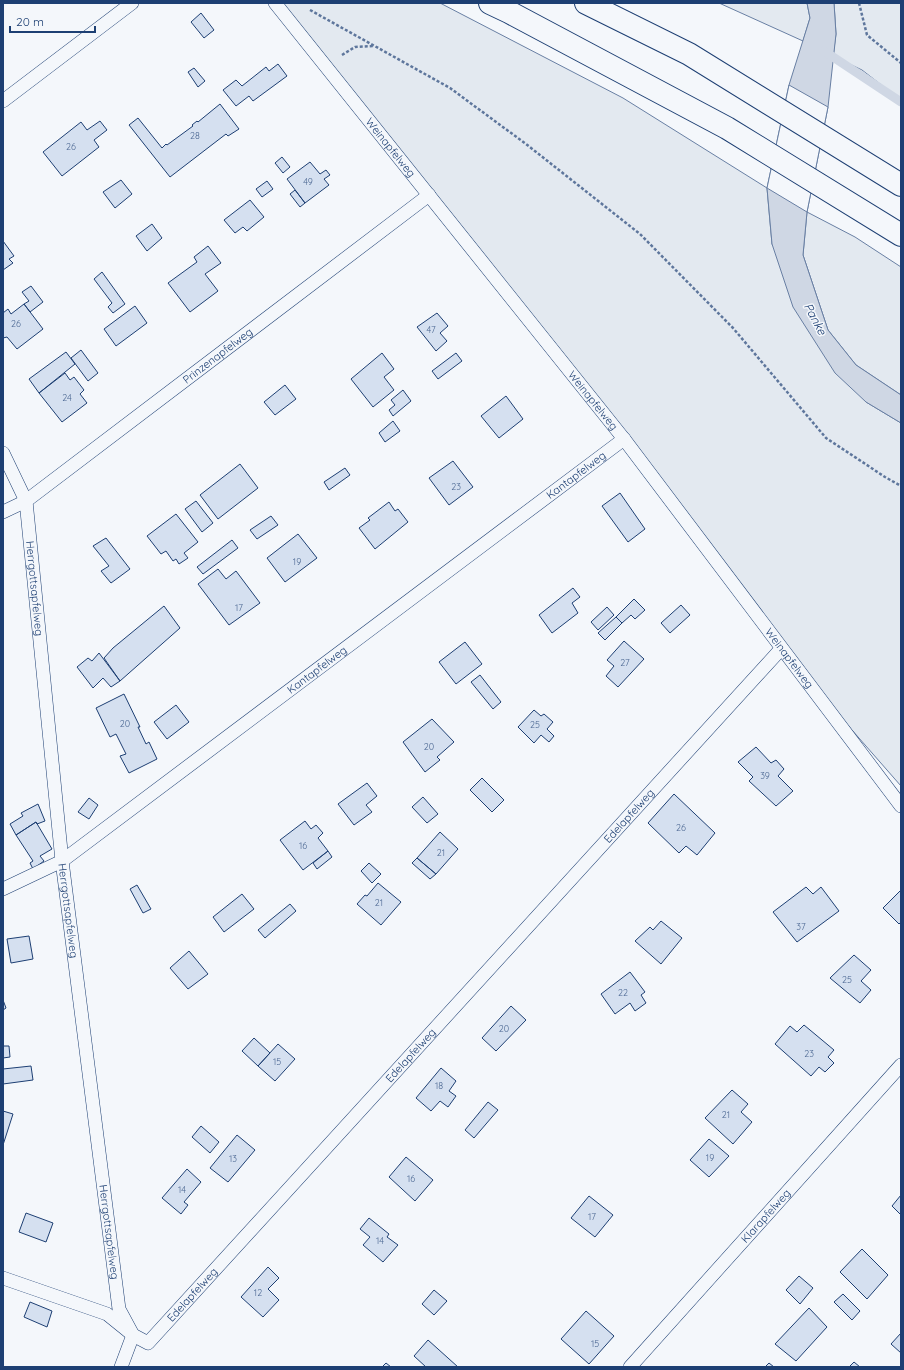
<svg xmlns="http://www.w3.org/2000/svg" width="904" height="1370" viewBox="0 0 904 1370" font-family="Quicksand,sans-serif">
<rect width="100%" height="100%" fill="#f4f7fb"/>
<path fill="#e3e9f0" stroke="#687fa3" d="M275,3H440L623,98L767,188L772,244L866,402L901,423V786L781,649Z
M719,3H807L810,18L803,41Z
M834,3H901V100L862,70L833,56L836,34Z
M807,212L855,237L901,267V395L856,365L828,330L803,255Z"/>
<path fill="#cfd7e4" stroke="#687fa3" d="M807,3H834L836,34L828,107L807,212L803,255L828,330L856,365L901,395V423L866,402L835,373L793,307L772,244L767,188L789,85L810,18Z"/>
<path fill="#f4f7fb" stroke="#687fa3" d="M789,85L828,107L807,212L767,188Z"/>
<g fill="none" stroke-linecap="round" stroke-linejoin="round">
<path stroke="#cfd7e4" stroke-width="9" d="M824,51L901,102"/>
</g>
<path fill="#d5e0f0" stroke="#1d3f73" d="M201,13L214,30L204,38L191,22Z
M278,64L287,76L253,101L249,96L236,106L223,90L236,80L242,86L266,67L269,71Z
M194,68L205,81L198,87L188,72Z
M220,104L239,129L228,136L226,134L170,177L129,125L138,118L162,148L166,144L167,145L193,126L192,125L197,121L198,122Z
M100,121L107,130L94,140L99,147L62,176L43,152L81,122L87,130Z
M282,157L290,167L283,173L275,163Z
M310,162L320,174L326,170L330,175L324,179L329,185L305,203L287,179Z
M121,180L132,194L115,208L103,192Z
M267,181L273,189L262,197L256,189Z
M295,190L305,203L300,207L290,194Z
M250,200L264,217L247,231L243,227L235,233L224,220Z
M152,224L162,238L147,251L136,236Z
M3,241L14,256L9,259L13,263L3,270Z
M208,246L221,263L205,274L218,291L190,312L168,283L197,262L194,257Z
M102,272L125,304L113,313L108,307L112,303L94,279Z
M31,286L43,302L30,312L24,304L29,301L22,292Z
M24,304L43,329L17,349L7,337L3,338V313L8,309L11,314Z
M135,306L147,323L116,346L104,329Z
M437,313L448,326L440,333L447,341L436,351L417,327Z
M81,350L98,373L88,381L71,358Z
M66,352L75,364L39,393L29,379Z
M382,353L394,369L384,377L394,390L373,407L351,379Z
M456,353L462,361L438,379L432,371Z
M65,373L70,380L74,377L84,390L80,394L87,403L62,422L39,393Z
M285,385L296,399L275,415L264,402Z
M403,390L411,401L393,416L389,410L395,405L391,400Z
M506,396L523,419L499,438L481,416Z
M393,421L400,431L385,442L379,433Z
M453,461L473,487L449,505L429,478Z
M240,464L258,488L218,519L200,495Z
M345,468L350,475L329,490L324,482Z
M620,493L645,529L628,542L602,506Z
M196,501L213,523L202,532L185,509Z
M389,502L395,511L398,509L408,522L375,549L359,528L370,520L368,518Z
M176,514L198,542L184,553L188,558L179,564L176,559L173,561L166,551L161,554L147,536Z
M271,516L278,525L257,539L250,530Z
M298,534L317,558L285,582L267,558Z
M106,538L130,569L111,583L101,571L109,566L93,546Z
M232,540L238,548L203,574L197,567Z
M218,569L226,579L236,571L260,603L229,625L198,584Z
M573,588L580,597L572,603L578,613L552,633L539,615Z
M634,599L645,610L635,619L631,615L622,623L616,617Z
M681,605L690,615L670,633L661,623Z
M164,606L180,628L120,681L104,658L113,648Z
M607,607L614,615L598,630L591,622Z
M616,617L622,623L605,640L598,633Z
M624,641L644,659L618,687L606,676L614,666L607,660Z
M465,642L482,664L456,684L439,662Z
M99,653L120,681L111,687L103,678L93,688L77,667L88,658L92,661Z
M480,675L501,702L493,709L471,682Z
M124,694L140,727H138L146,744L149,742L157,759L129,773L120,756L126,754L116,734L110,737L96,708Z
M176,705L189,722L167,739L154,722Z
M534,710L541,716L544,714L553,722L547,729L554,736L549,742L541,735L534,743L518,727Z
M432,719L454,742L437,757L440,760L425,772L403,742Z
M756,747L771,763L776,760L784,769L778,776L793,791L776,806L749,781L753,777L738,762Z
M482,778L504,800L492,812L470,790Z
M367,783L377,796L366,805L372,812L354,825L338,804Z
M674,794L715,833L697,855L686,846L679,853L648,823Z
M423,797L438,814L427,823L412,807Z
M89,798L98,805L89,819L78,812Z
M38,804L45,821L37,824L36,822L16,835L10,824L23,816L21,813Z
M305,821L311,829L316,825L323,833L318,838L328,851L303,870L280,840Z
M36,822L52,849L40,856L44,861L33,869L30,863L33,861L16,835Z
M440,832L458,849L436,874L417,858Z
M328,851L332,857L317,869L313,863Z
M417,858L436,874L430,879L412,863Z
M369,863L381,874L372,883L361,871Z
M378,883L401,902L381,925L357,904L365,895L367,896Z
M137,885L151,909L143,913L130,889Z
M806,887L813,894L821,887L839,911L797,942L773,912Z
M901,890V922L899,924L883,908Z
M242,894L254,909L224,932L213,917Z
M290,904L296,911L265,938L258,930Z
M661,921L682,938L661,964L635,941L650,927L653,930Z
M29,936L33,959L11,963L7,939Z
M189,951L208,974L188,989L170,968Z
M854,955L871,970L861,981L871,990L860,1003L830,978Z
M630,972L645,992L641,995L646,1003L635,1011L630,1003L615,1014L601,994Z
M3,1000L6,1008L3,1010Z
M511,1006L526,1020L496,1051L482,1038Z
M804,1025L834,1050L828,1057L834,1063L825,1072L819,1067L811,1076L775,1044L790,1026L797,1032Z
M254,1038L270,1053L258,1066L242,1051Z
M278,1044L295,1059L275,1081L258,1066Z
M3,1046H9L10,1057L3,1058Z
M31,1066L33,1080L3,1084V1069Z
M441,1068L456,1081L449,1091L456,1096L448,1107L440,1101L431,1111L416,1098Z
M732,1090L748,1104L741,1112L752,1122L733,1144L705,1118Z
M488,1102L498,1110L474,1138L465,1130Z
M3,1111L13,1114L3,1145Z
M201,1126L219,1142L210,1153L192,1137Z
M237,1135L255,1150L228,1182L210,1168Z
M709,1139L729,1156L709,1177L690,1160Z
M406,1157L433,1180L415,1201L389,1177Z
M187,1169L201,1182L184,1202L188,1205L181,1214L162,1198Z
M901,1195V1215L892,1206Z
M589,1196L613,1215L595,1237L571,1218Z
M26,1213L53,1223L46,1242L19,1232Z
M369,1218L389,1234L387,1237L398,1245L383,1262L363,1245L370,1237L360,1229Z
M862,1249L888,1275L867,1299L840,1272Z
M268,1267L279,1278L268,1289L279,1300L263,1317L241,1297Z
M799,1276L813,1288L800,1304L786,1290Z
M434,1290L447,1301L434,1315L422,1304Z
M843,1294L860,1311L852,1320L834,1302Z
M30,1302L52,1311L47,1327L24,1317Z
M809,1308L827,1327L796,1361L775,1344Z
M586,1311L614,1336L589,1364L561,1339Z
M901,1333V1353L891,1344Z
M428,1340L458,1367H426L414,1356Z
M854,1362L860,1367H849Z
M386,1363L391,1367H382Z
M769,1363L774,1367H765Z"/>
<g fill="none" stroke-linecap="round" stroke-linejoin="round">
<defs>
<g id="service">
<path id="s1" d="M275,3L624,439L901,806"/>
<path d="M3,101L132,3"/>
<path id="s2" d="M3,453L26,501L62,861L119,1309L133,1335L121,1367"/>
<path id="s3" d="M3,512L26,501L429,195"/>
<path id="s4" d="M3,889L62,861L624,439"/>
<path id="s5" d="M3,1278L107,1314L133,1335L148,1343L781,649"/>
<path id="s6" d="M630,1367L901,1065"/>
</g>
<path id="motorway" d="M490,3L509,12L727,128L901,235
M586,3L689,54L901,185"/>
</defs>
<use href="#service" stroke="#1d3f73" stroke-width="14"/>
<use href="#motorway" stroke="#1d3f73" stroke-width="24"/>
<path stroke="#5e769c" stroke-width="2.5" stroke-dasharray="3 2" stroke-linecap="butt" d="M859,3L867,35L901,63
M310,10L450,88L526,144L640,234L733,328L826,438L885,477L901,486
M342,55L355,47L373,46"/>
<use href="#service" stroke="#f4f7fb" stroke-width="13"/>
<use href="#motorway" stroke="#f4f7fb" stroke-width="22"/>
</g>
<g text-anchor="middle" stroke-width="3" stroke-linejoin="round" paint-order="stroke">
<g font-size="9" fill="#4b6792">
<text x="195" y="139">28</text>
<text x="71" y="150">26</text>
<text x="308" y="185">49</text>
<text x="16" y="327">26</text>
<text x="431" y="333">47</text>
<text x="67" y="401">24</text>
<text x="456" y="490">23</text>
<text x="297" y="565">19</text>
<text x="239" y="611">17</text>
<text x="625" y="666">27</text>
<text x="125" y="727">20</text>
<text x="535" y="728">25</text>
<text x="429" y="750">20</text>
<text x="765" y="779">39</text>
<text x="681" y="831">26</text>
<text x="303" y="849">16</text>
<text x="441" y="856">21</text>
<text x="379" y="906">21</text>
<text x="801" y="930">37</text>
<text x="847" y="983">25</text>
<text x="623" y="996">22</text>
<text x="504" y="1032">20</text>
<text x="809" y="1057">23</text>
<text x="277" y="1065">15</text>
<text x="439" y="1089">18</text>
<text x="726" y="1118">21</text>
<text x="710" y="1161">19</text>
<text x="233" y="1162">13</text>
<text x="411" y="1182">16</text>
<text x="182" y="1193">14</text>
<text x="592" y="1220">17</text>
<text x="380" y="1244">14</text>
<text x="258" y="1296">12</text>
<text x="595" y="1347">15</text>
</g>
<g font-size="11" fill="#1d3f73" stroke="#f4f7fb">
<text dy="4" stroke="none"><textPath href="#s1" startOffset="185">Weinapfelweg</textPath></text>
<text dy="4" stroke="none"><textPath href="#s3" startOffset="266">Prinzenapfelweg</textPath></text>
<text dy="4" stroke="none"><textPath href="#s1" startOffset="509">Weinapfelweg</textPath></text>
<text dy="4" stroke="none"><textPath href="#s4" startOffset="708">Kantapfelweg</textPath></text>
<text dy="4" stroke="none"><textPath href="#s2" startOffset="141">Herrgottsapfelweg</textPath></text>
<text dy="4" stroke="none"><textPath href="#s1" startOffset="833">Weinapfelweg</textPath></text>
<text dy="4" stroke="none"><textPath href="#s4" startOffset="384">Kantapfelweg</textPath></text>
<text dy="4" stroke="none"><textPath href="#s5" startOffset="874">Edelapfelweg</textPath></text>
<text dy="4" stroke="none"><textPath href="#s2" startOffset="465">Herrgottsapfelweg</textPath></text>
<text dy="4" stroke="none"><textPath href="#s5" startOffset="550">Edelapfelweg</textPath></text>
<text dy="4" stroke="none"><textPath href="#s6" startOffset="203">Klarapfelweg</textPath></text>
<text dy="4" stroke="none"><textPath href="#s2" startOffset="789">Herrgottsapfelweg</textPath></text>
<text dy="4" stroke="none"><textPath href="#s5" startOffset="226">Edelapfelweg</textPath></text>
</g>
<g font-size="12" font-style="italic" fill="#1d3f73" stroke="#f4f7fb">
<text transform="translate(815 319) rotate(62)" y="4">Panke</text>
</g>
</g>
<rect width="904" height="1370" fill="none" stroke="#1d3f73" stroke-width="8"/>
<path d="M10 26v6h85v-6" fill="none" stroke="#1d3f73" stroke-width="2"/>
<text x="16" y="26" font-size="12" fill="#1d3f73" stroke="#f4f7fb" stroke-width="3" paint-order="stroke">20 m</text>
</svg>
